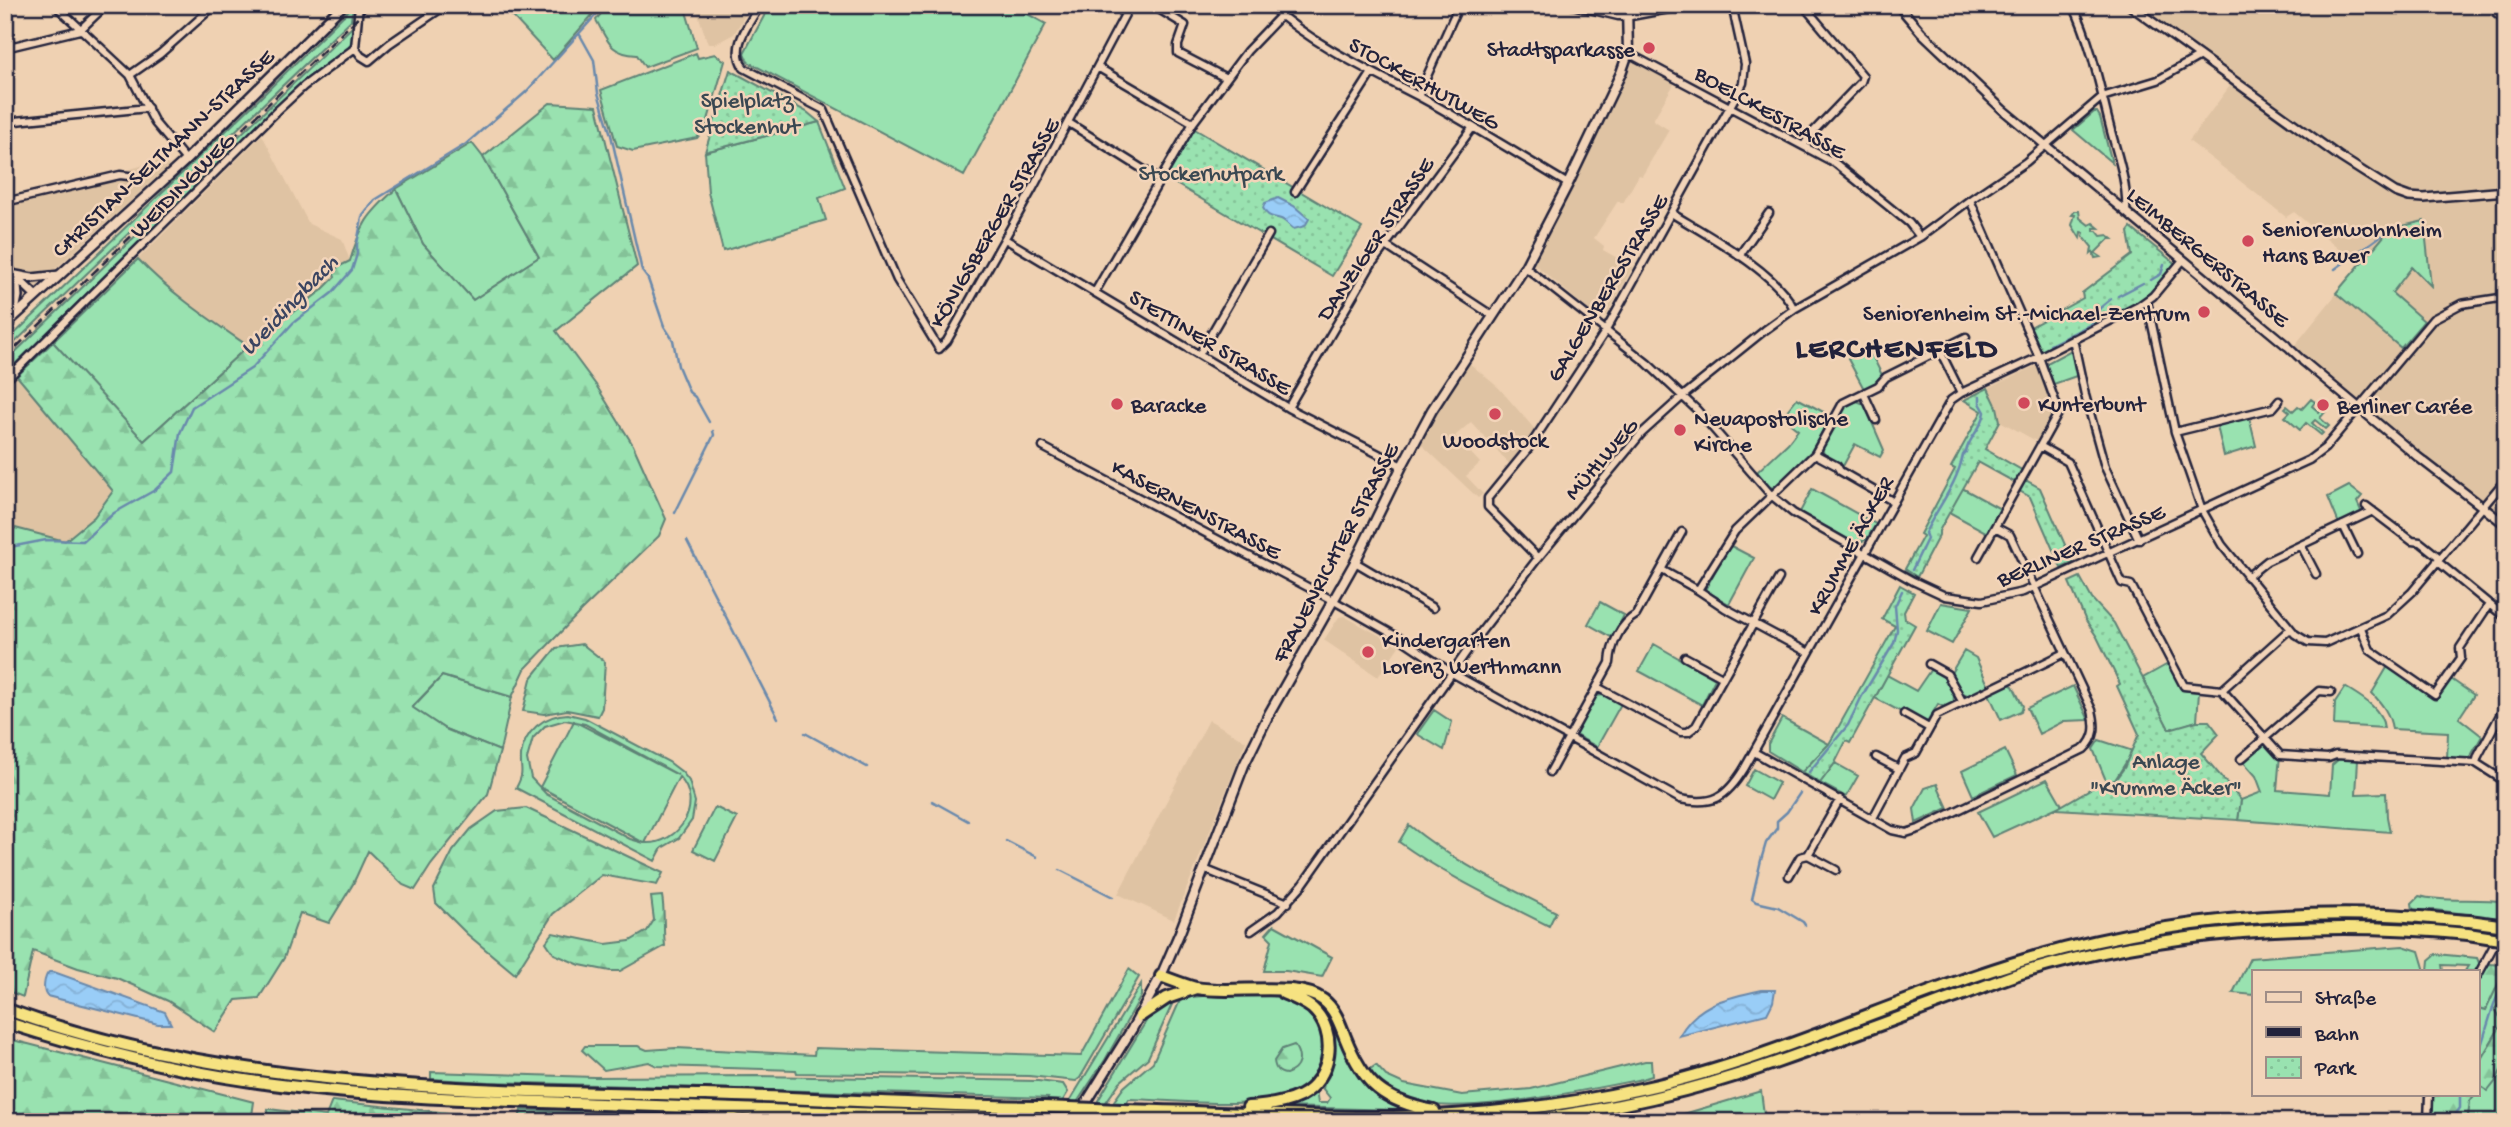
<svg xmlns="http://www.w3.org/2000/svg" width="2511" height="1127" viewBox="0 0 2511 1127" font-family="'Gochi Hand',sans-serif">
<defs>
<pattern id="forest-firs" width="22" height="20" patternUnits="userSpaceOnUse" patternTransform="scale(1.75)"><rect width="22" height="20" fill="#99e2b0"/><path d="M5 1l3.5 6h-7zM16 11l3.5 6h-7z" fill="#84c298"/></pattern>
<pattern id="park-dots" width="8" height="8" patternUnits="userSpaceOnUse" patternTransform="scale(1.75)"><rect width="8" height="8" fill="#99e2b0"/><path d="M2 2h.1M6 6h.1" fill="none" stroke="#84c298" stroke-width="1.8" stroke-linecap="round"/></pattern>
<pattern id="water-waves" width="16" height="10" patternUnits="userSpaceOnUse" patternTransform="scale(1.75)"><rect width="16" height="10" fill="#99cdf7"/><path d="M0 5q4-4 8 0t8 0" fill="none" stroke="#84b0d5"/></pattern>
</defs>
<rect width="100%" height="100%" fill="#efd1b2"/>
<filter id="ink" filterUnits="userSpaceOnUse"><feTurbulence type="fractalNoise" baseFrequency=".0143" numOctaves="2"/><feDisplacementMap in="SourceGraphic" scale="14" xChannelSelector="R" yChannelSelector="G"/><feConvolveMatrix kernelMatrix="1 2 1 2 8 2 1 2 1" color-interpolation-filters="sRGB"/></filter>
<g filter="url(#ink)">
<path fill="#dfc3a3" d="M695,5H751L734,34L715,44H708Z
M2133,5H2506V188L2425,196L2397,190L2362,168Z
M1635,58L1677,79L1653,120L1669,130L1642,176L1639,175L1623,203L1618,201L1594,238L1604,246L1603,250L1633,267L1606,316L1598,318L1533,263Z
M2232,83L2329,154L2400,199L2425,202L2506,194V525L2291,350L2359,266L2294,212L2286,217L2189,141Z
M262,135L309,224L342,239L350,261L333,270L335,277L321,291L248,346L195,309L153,275L138,259Z
M161,160L169,166L45,278L5,319V206Z
M1469,363L1499,388L1538,433L1514,469L1471,422L1455,436L1480,463L1466,476L1483,494L1478,498L1420,443L1448,393Z
M2036,366L2041,369L2056,412L2038,442L2000,421L1997,407L1988,388Z
M17,376L113,491L94,517L64,541L15,528L5,516V388Z
M1344,616L1399,646L1378,677L1324,640L1339,617Z
M1209,720L1246,741L1174,920L1118,894Z"/>
<path fill="#99e2b0" stroke="#5e8276" stroke-width="2" fill-rule="evenodd" d="M502,5H601L553,60Z
M608,5H684L697,48L645,67L637,55C610,54 608,41 596,20Z
M770,5H1011L1046,24L964,176L748,62L744,53Z
M353,6L351,20L5,352V343L253,105Z
M353,26L354,34L348,50L301,83L5,374V362Z
M696,53L698,58L715,54L725,61L706,127L697,138L633,151L617,146L601,90Z
M2094,112H2097L2100,117L2112,163L2073,130Z
M819,122L845,188L819,198L826,220L723,251L708,192L705,152Z
M472,143L483,157L539,257L473,300L423,244L396,189Z
M2075,211H2079L2080,218L2089,225L2093,223L2099,228H2094V231H2097L2101,236L2108,235L2113,239H2109L2095,253L2101,257L2095,258L2093,252L2091,254L2092,247L2083,236L2084,233L2081,232L2080,238L2072,225L2075,215H2072Z
M2424,221L2431,286L2412,267L2392,293L2424,321L2401,348L2336,293L2384,236L2394,228Z
M138,259C170,293 209,319 248,346L143,442L53,342Z
M1868,347L1882,375L1873,385L1864,389L1848,359Z
M2075,348L2079,375L2051,385L2045,368L2047,363Z
M1797,398L1831,416L1807,459L1775,488L1770,487L1757,472L1788,443L1798,430L1782,417Z
M2311,399L2315,402L2312,406L2319,412L2322,408L2326,411L2320,418L2329,426L2326,429L2315,420L2312,423L2323,433L2321,435L2306,423L2300,430L2285,417L2290,412L2285,408L2287,406L2293,411L2298,406L2302,409Z
M1857,401L1864,404L1884,450L1880,457L1855,444L1843,466L1824,455L1822,447L1844,407Z
M2249,417L2256,446L2224,456L2217,426Z
M2349,486L2362,496L2357,502L2362,513L2339,524L2328,497Z
M1962,488L2004,511L1991,535L1949,512Z
M1812,489L1876,524L1866,540L1855,543L1800,512Z
M1729,545L1754,558L1729,604L1705,590Z
M1600,602L1624,615L1613,638L1588,624Z
M1941,603L1972,608L1952,644L1927,631Z
M1654,644L1715,679L1702,705L1639,671Z
M1964,651L1976,658L1989,687L1969,696L1963,693L1951,673Z
M2168,664L2182,690L2199,692L2197,721L2169,730L2143,678Z
M2388,666L2436,699L2451,679L2474,695L2459,718L2482,736L2468,761L2447,760L2448,732L2392,729C2390,714 2382,704 2372,693Z
M1931,669C1945,676 1957,687 1953,703L1944,707L1938,704L1928,721L1924,723L1908,714L1907,711L1903,709L1901,712L1875,698L1887,675L1916,691Z
M442,676L512,697L500,751L445,729L412,708Z
M2009,684L2013,686L2023,706L2021,711L2001,720L1989,694Z
M2073,686L2089,720L2064,721L2039,734L2027,708Z
M2345,687C2361,697 2382,708 2384,728L2334,725L2335,702Z
M1604,695L1621,704L1597,747L1575,735L1596,696Z
M1434,710L1452,722L1444,750L1417,734Z
M568,714L585,718L669,762L682,772L689,781L695,802L692,820L679,838L662,848L655,861L516,788C525,771 520,772 521,756C524,731 544,715 568,714ZM565,720L585,724L678,775L574,721L540,787L644,843L630,839L546,794L531,778L527,759L533,738L545,726ZM679,777C705,804 679,845 645,843Z
M1782,718L1829,744L1802,772L1768,751V744Z
M2265,738L2280,755L2277,790L2330,794L2332,765L2339,759L2358,760L2356,794L2386,793L2387,817L2390,832L2238,820L2241,800L2262,792L2256,776L2241,759Z
M2099,740L2133,751L2115,780L2107,783L2093,749Z
M2005,750L2017,775L1973,796L1962,771Z
M1835,763L1858,776L1846,797L1820,783Z
M1754,769L1779,783L1770,800L1745,786Z
M2047,779L2062,805L1992,837L1978,812Z
M1937,784L1948,808L1916,823L1914,809L1925,788Z
M715,807L737,818L715,861L693,850Z
M1409,825C1455,863 1504,885 1556,912L1549,926C1498,900 1446,876 1399,842Z
M2419,896C2446,903 2477,897 2506,902L2505,919L2435,910H2413L2412,903Z
M1274,925L1332,957L1322,977L1286,971H1264L1272,940L1266,934Z
M2403,946L2419,951L2425,971H2254V995L2233,993L2250,958Z
M2436,954L2477,958L2480,965L2476,971H2465L2468,966L2442,965L2443,971H2428L2429,960Z
M1129,969L1139,977L1080,1078L1076,1081L1029,1076L797,1073L796,1070L657,1066L649,1062L604,1070L582,1050L585,1046H638L647,1050L676,1048L814,1055L815,1048L1081,1056Z
M2506,976V998L2495,1009L2503,1022L2481,1059L2478,1057V1008L2486,1009L2500,980Z
M1141,984V996L1105,1060L1064,1122H1057Z
M1213,995C1237,995 1265,991 1288,1000C1331,1016 1339,1074 1293,1094C1255,1110 1173,1100 1129,1099L1114,1122H1099L1124,1087L1153,1062L1181,998Z
M1303,996C1340,1013 1338,1045 1359,1076C1370,1092 1387,1099 1401,1110L1283,1107L1316,1090L1318,1103H1327L1330,1098L1323,1089C1324,1079 1330,1072 1332,1063C1337,1044 1313,1013 1303,996Z
M1174,1000L1148,1058L1120,1082L1092,1122H1085L1148,1018L1161,1007Z
M1645,1061H1651L1652,1076L1642,1079C1586,1090 1438,1123 1390,1094C1381,1089 1374,1079 1366,1072L1376,1065L1386,1076L1404,1084L1462,1095L1531,1089Z
M2506,1061V1097L2496,1122H2467L2470,1101L2475,1094H2478L2480,1086L2488,1090L2495,1082Z
M431,1072L594,1077L757,1076L1038,1081L1063,1084L1068,1092L1050,1122H1034L1048,1098L489,1082L431,1079Z
M1761,1091L1765,1122H1664L1667,1119Z
M521,1110L681,1116L733,1122H533L519,1120Z"/>
<path fill="url(#forest-firs)" stroke="#5e8276" stroke-width="2" d="M550,103L597,106L637,266L556,331L596,385L633,445L666,519L659,536L581,611L525,669L512,697L442,676L412,707L445,729L500,751L488,794L431,865L415,890L403,885L368,851L353,884L329,923L300,913L284,958L259,998L236,1000L215,1032L168,1001L117,978L78,968L33,951L23,997L5,990V542L15,528L65,541L94,517L113,491L17,376L53,342L144,441L248,346L321,291L335,277L332,270L350,261C361,224 367,215 396,189L423,244L473,300L539,257L483,157Z
M582,644L605,662L602,708L598,716L567,710L544,714L523,711L531,679L556,648Z
M526,808L663,873L657,885L602,875L553,914L515,974L467,934L436,903L434,889L453,851L471,829L497,811Z
M662,896C665,912 663,929 665,946L620,971H610L580,965L554,954L546,942L553,933L606,944L630,941L647,931L654,920L651,897Z
M2489,964L2506,965V976L2500,980L2486,1010L2478,1008V982Z
M2506,998V1061L2495,1082L2488,1091L2480,1086L2478,1089V1057L2481,1059L2503,1022L2495,1009Z
M5,1038L254,1102L251,1122H5Z
M1294,1045C1302,1057 1301,1069 1286,1074C1278,1073 1275,1069 1274,1061L1282,1049Z
M2432,1094H2475L2470,1101L2467,1122H2430Z
M332,1101L519,1120L533,1122L268,1120V1109L326,1116Z"/>
<path fill="url(#park-dots)" stroke="#5e8276" stroke-width="2" d="M730,70L807,112L819,122L705,152Z
M1193,128L1362,228L1332,276L1164,177Z
M2131,228L2177,265L2138,305L2039,353L2027,329L2083,298L2082,293L2132,255L2128,232Z
M1988,388L1997,407L2000,421L1985,449L2025,472L2022,478L2040,488L2073,563L2061,568L2030,497L2016,489L2018,484L1978,462L1939,531V535L1917,577L1905,569L1923,536L1920,534L1955,469L1951,467L1982,411L1964,400Z
M2080,577L2092,599L2114,623L2169,729L2197,721H2209L2219,734L2201,753L2241,800L2238,820L2056,809L2092,788L2115,780L2124,768L2139,734L2117,686L2120,684L2097,637L2085,619L2069,582Z
M1900,585L1914,593L1904,612L1905,619L1915,625L1850,743L1846,741L1835,763L1820,783L1802,772L1829,744L1895,626L1882,619Z"/>
<path fill="url(#water-waves)" stroke="#6989ac" stroke-width="2" d="M1278,198L1294,206L1309,219L1305,226L1294,229C1289,226 1286,221 1281,219C1272,216 1268,218 1263,208L1265,203Z
M49,972H54L165,1012L171,1024H158L47,996C42,991 44,977 49,972Z
M1762,990H1775L1773,1002L1767,1014L1679,1036C1698,1002 1727,998 1762,990Z"/>
<g fill="none" stroke-linecap="round" stroke-linejoin="round">
<path stroke="#6989ac" stroke-width="2.5" d="M580,35L594,60L598,93L611,135L642,271L648,279L664,326L673,340L678,366L689,392L695,397L709,422
M2335,269L2393,227
M2151,280L2161,274L2164,265
M2118,296L2143,283
M2050,345L2091,324L2100,308L2111,299
M675,513L714,435L713,431
M687,541L778,718
M5,548L46,540L83,541L114,513L155,490L174,472L180,433L192,407L252,368L293,323L332,293L352,270L357,254V244L362,217L375,200L466,144L526,92L605,5
M1912,570L1927,539L1925,533C1938,507 1957,484 1963,455L1966,452C1968,438 1983,428 1985,412L1980,403V397
M805,733L867,767
M1809,772L1848,725L1862,696L1894,643L1897,630L1895,606L1902,591
M1800,793L1787,812L1777,821V828L1766,843L1761,860L1752,899L1756,902L1778,907L1803,922L1805,925
M932,801L968,821
M1006,841L1037,857
M1060,870L1113,897
M2478,1056L2494,1004L2506,978
M2450,1122L2460,1108V1094"/>
<defs>
<path id="minor" d="M55,5L130,75L155,123L186,160
M760,5C749,25 729,46 744,68L824,110L897,280L939,349L947,341L1033,188L1130,5
M1152,5L1185,25L1178,45V53L1226,78
M1269,5C1313,45 1368,70 1420,97C1470,124 1519,155 1568,184
M1572,5L1618,16H1628
M1803,5L1863,76L1861,82L1811,134L1804,145
M2073,5C2092,44 2100,89 2111,131C2118,157 2128,185 2126,212
M5,48L80,30L106,5
M355,48L361,56L369,61L389,44L446,5
M1628,53L1835,163L1909,223L1920,237
M1099,68L1193,123
M130,75L160,54L215,5
M1418,96L1459,5
M5,122L148,108
M1069,123L1160,180
M1295,192L1371,74
M1970,200L2039,357L2059,412L1978,557
M5,202L120,175L137,177
M1671,213C1707,235 1776,271 1794,309
M1005,239L1288,408L1402,466
M1386,246L1493,316
M1739,256L1769,213
M1525,267L1647,363L1697,410L1771,495L1793,513L1913,581L1945,596L1982,601L2023,592L2309,460L2325,448L2433,319L2461,304L2506,297
M1095,292L1193,123L1247,51L1291,5
M2147,301L2175,432L2202,510L2222,545L2295,634L2308,642L2325,643L2387,615L2412,592L2506,479
M2073,339L2085,395L2105,467L2139,540
M2286,345L2303,361
M1940,351L1961,393
M1199,355L1269,234
M5,381L277,111L304,86L355,48L359,5
M1864,394L1876,420
M1288,408L1371,265L1473,127
M2175,432L2273,408L2279,401
M2040,446L2068,462L2122,583L2131,585L2184,686L2222,690
M1043,447L1334,601L1403,640L1452,673L1680,799C1713,806 1726,798 1744,769L1951,400L1961,393L2039,357L2139,306L2153,296L2183,260
M1815,454L1837,466L1840,471L1894,502
M2366,506L2412,541L2420,542L2440,558
M2343,525L2357,554
M2301,545L2316,574
M1538,558L1488,507V498L1528,449L1605,332L1743,83L1745,64L1732,5
M2437,561L2506,618
M1355,562L1433,608
M1662,570L1698,590L1725,608L1809,653
M2247,577L2267,561L2373,511
M1698,590L1735,531L1815,454L1843,403L1878,386L1886,377L1966,337
M2361,628L2370,650L2435,695L2461,658L2460,648L2488,606
M1685,657L1722,677
M1929,664L1947,674L1962,701
M1597,687L1681,732H1688L1696,726L1779,578
M2222,690L2280,755L2328,758L2336,755L2476,763L2506,782
M2222,690L2290,629
M1904,714L1929,728
M1754,752L1892,830L1906,833L1919,829L2084,749C2096,738 2096,726 2092,710L2010,535L1995,527
M1876,757L1899,769
M2241,759L2319,691L2331,692
M2476,763L2478,756L2506,704
M1550,772L1610,663C1611,645 1620,624 1636,615L1682,532
M1873,818L1905,758L1916,753L1937,715L2065,653
M1204,869L1288,903
M1836,870L1808,855L1840,799
M1789,876L1800,857L1808,855
M1251,931L1278,912L1303,884L1477,637L1538,558L1641,434L1683,396L1765,330L1794,309L1920,237L1970,200L2026,162L2102,97L2158,80L2200,56
M2478,975L2505,925
M2428,1122L2429,1094"/>
<path id="tertiary" d="M1898,5L1921,32L2003,110L2286,345
M2129,5L2340,157L2395,192L2409,197L2424,198L2506,191
M1628,16L1688,5
M5,266L36,296
M16,275L32,278L60,275
M14,316L18,296L16,276
M2303,361L2418,457L2506,525"/>
<path id="secondary" d="M5,325L186,160L343,5
M1081,1111L1132,1029L1161,976L1180,932L1244,765L1269,714L1355,562L1402,466L1432,410L1525,267L1568,184L1621,73L1628,53L1627,5"/>
<path id="motorway" d="M1161,976C1172,980 1184,985 1196,988C1232,995 1295,980 1323,1000C1335,1009 1340,1024 1345,1037C1364,1085 1383,1101 1434,1111
M5,1009C222,1089 476,1091 705,1095C818,1098 930,1106 1043,1107
M1140,1016L1167,998L1196,988
M5,1022C88,1049 172,1070 258,1082C371,1098 487,1100 601,1104C746,1110 890,1114 1035,1119
M1248,1107C1266,1106 1284,1104 1300,1096C1332,1079 1339,1032 1312,1008C1303,1001 1293,997 1283,993
M1122,1110C1232,1112 1343,1121 1453,1115C1518,1111 1582,1102 1645,1088C1777,1059 1901,996 2031,958C2145,925 2267,911 2386,915C2414,916 2442,919 2469,921
M714,1113L746,1122
M861,1122L881,1119
M1514,1122C1604,1111 1692,1092 1777,1062C1834,1042 1890,1021 1947,1000C1971,992 1996,981 2021,973C2164,930 2320,920 2468,934"/>
</defs>
<use href="#minor" stroke="#22223b" stroke-width="11"/>
<use href="#tertiary" stroke="#22223b" stroke-width="12"/>
<use href="#secondary" stroke="#22223b" stroke-width="13"/>
<use href="#motorway" stroke="#22223b" stroke-width="16"/>
<use href="#minor" stroke="#f2d4b9" stroke-width="6"/>
<use href="#tertiary" stroke="#f2d4b9" stroke-width="7"/>
<use href="#secondary" stroke="#f2d4b9" stroke-width="8"/>
<use href="#motorway" stroke="#f6e281" stroke-width="10"/>
<path stroke="#22223b" stroke-width="2.5" stroke-dasharray="10 5" stroke-linecap="butt" d="M2480,5L2506,26
M2497,5L2506,12
M5,358L371,5"/>
<defs>
<path id="motorway-bridge" d="M2469,921L2506,926
M2468,934L2506,940
M1043,1107L1122,1110
M1035,1119L1105,1122"/>
</defs>
<use href="#motorway-bridge" stroke="#22223b" stroke-width="16" stroke-linecap="butt"/>
<use href="#motorway-bridge" stroke="#f6e281" stroke-width="10"/>
</g>
</g>
<g fill="#d1495b" stroke="#f2d4b9" stroke-width="2.5">
<circle cx="1649" cy="48" r="7"/>
<circle cx="2248" cy="241" r="7"/>
<circle cx="2204" cy="312" r="7"/>
<circle cx="2024" cy="403" r="7"/>
<circle cx="1117" cy="404" r="7"/>
<circle cx="2323" cy="405" r="7"/>
<circle cx="1495" cy="414" r="7"/>
<circle cx="1680" cy="430" r="7"/>
<circle cx="1368" cy="652" r="7"/>
</g>
<g text-anchor="middle" stroke-width="5" stroke-linejoin="round" paint-order="stroke">
<g font-size="23" fill="#22223b" stroke="#f2d4b9" text-anchor="start">
<text x="1635" y="56" text-anchor="end">Stadtsparkasse</text>
<text x="2262" y="236">Seniorenwohnheim<tspan x="2262" dy="26">Hans Bauer</tspan></text>
<text x="2190" y="320" text-anchor="end">Seniorenheim St.-Michael-Zentrum</text>
<text x="2038" y="411">Kunterbunt</text>
<text x="1131" y="412">Baracke</text>
<text x="2337" y="413">Berliner Carée</text>
<text x="1694" y="425">Neuapostolische<tspan x="1694" dy="26">Kirche</tspan></text>
<text x="1495" y="447" text-anchor="middle">Woodstock</text>
<text x="1382" y="647">Kindergarten<tspan x="1382" dy="26">Lorenz Werthmann</tspan></text>
</g>
<g font-size="23" fill="#22223b" stroke="#f2d4b9">
<text transform="translate(1425 82) rotate(29)" y="8">STOCKERHUTWEG</text>
<text transform="translate(1771 111) rotate(29)" y="8">BOELCKESTRASSE</text>
<text transform="translate(162 152) rotate(-43)" y="8">CHRISTIAN-SELTMANN-STRASSE</text>
<text transform="translate(181 184) rotate(-45)" y="8">WEIDINGWEG</text>
<text transform="translate(993 222) rotate(-60)" y="8">KÖNIGSBERGER STRASSE</text>
<text transform="translate(1374 238) rotate(-56)" y="8">DANZIGER STRASSE</text>
<text transform="translate(2209 256) rotate(40)" y="8">LEIMBERGERSTRASSE</text>
<text transform="translate(1606 287) rotate(-59)" y="8">GALGENBERGSTRASSE</text>
<text transform="translate(1211 341) rotate(31)" y="8">STETTINER STRASSE</text>
<text transform="translate(1600 458) rotate(-49)" y="8">MÜHLWEG</text>
<text transform="translate(1197 508) rotate(28)" y="8">KASERNENSTRASSE</text>
<text transform="translate(2080 544) rotate(-23)" y="8">BERLINER STRASSE</text>
<text transform="translate(1849 545) rotate(-61)" y="8">KRUMME ÄCKER</text>
<text transform="translate(1334 552) rotate(-62)" y="8">FRAUENRICHTER STRASSE</text>
</g>
<g font-size="23" fill="#3a4852" stroke="#f2d4b9">
<text x="747" y="107">Spielplatz<tspan x="747" dy="26">Stockenhut</tspan></text>
<text x="1211" y="180">Stockerhutpark</text>
<text x="2166" y="768">Anlage<tspan x="2166" dy="26">"Krumme Äcker"</tspan></text>
</g>
<g font-size="24" font-style="italic" fill="#3a4461" stroke="#f2d4b9">
<text transform="translate(288 304) rotate(-46)" y="8">Weidingbach</text>
</g>
<g font-size="30" font-weight="bold" letter-spacing="2" fill="#22223b" stroke="#f2d4b9">
<text x="1897" y="357">LERCHENFELD</text>
</g>
</g>
<rect width="2511" height="1127" fill="none" stroke="#f2d4b9" stroke-width="28"/>
<rect x="14" y="14" width="2483" height="1099" fill="none" stroke="#22223b" stroke-width="2.5" filter="url(#ink)"/>
<rect x="2252" y="970" width="228" height="126" fill="#f2d4b9" stroke="#9f8d87" stroke-width="2"/>
<rect x="2266" y="992" width="35" height="10" fill="#f2d4b9" stroke="#9f8d87" stroke-width="2"/>
<text x="2315" y="1004" font-size="21" fill="#22223b">Straße</text>
<rect x="2266" y="1027" width="35" height="10" fill="#22223b" stroke="#9f8d87" stroke-width="2"/>
<text x="2315" y="1040" font-size="21" fill="#22223b">Bahn</text>
<rect x="2266" y="1057" width="35" height="21" fill="url(#park-dots)" stroke="#9f8d87" stroke-width="2"/>
<text x="2315" y="1074" font-size="21" fill="#22223b">Park</text>
</svg>
